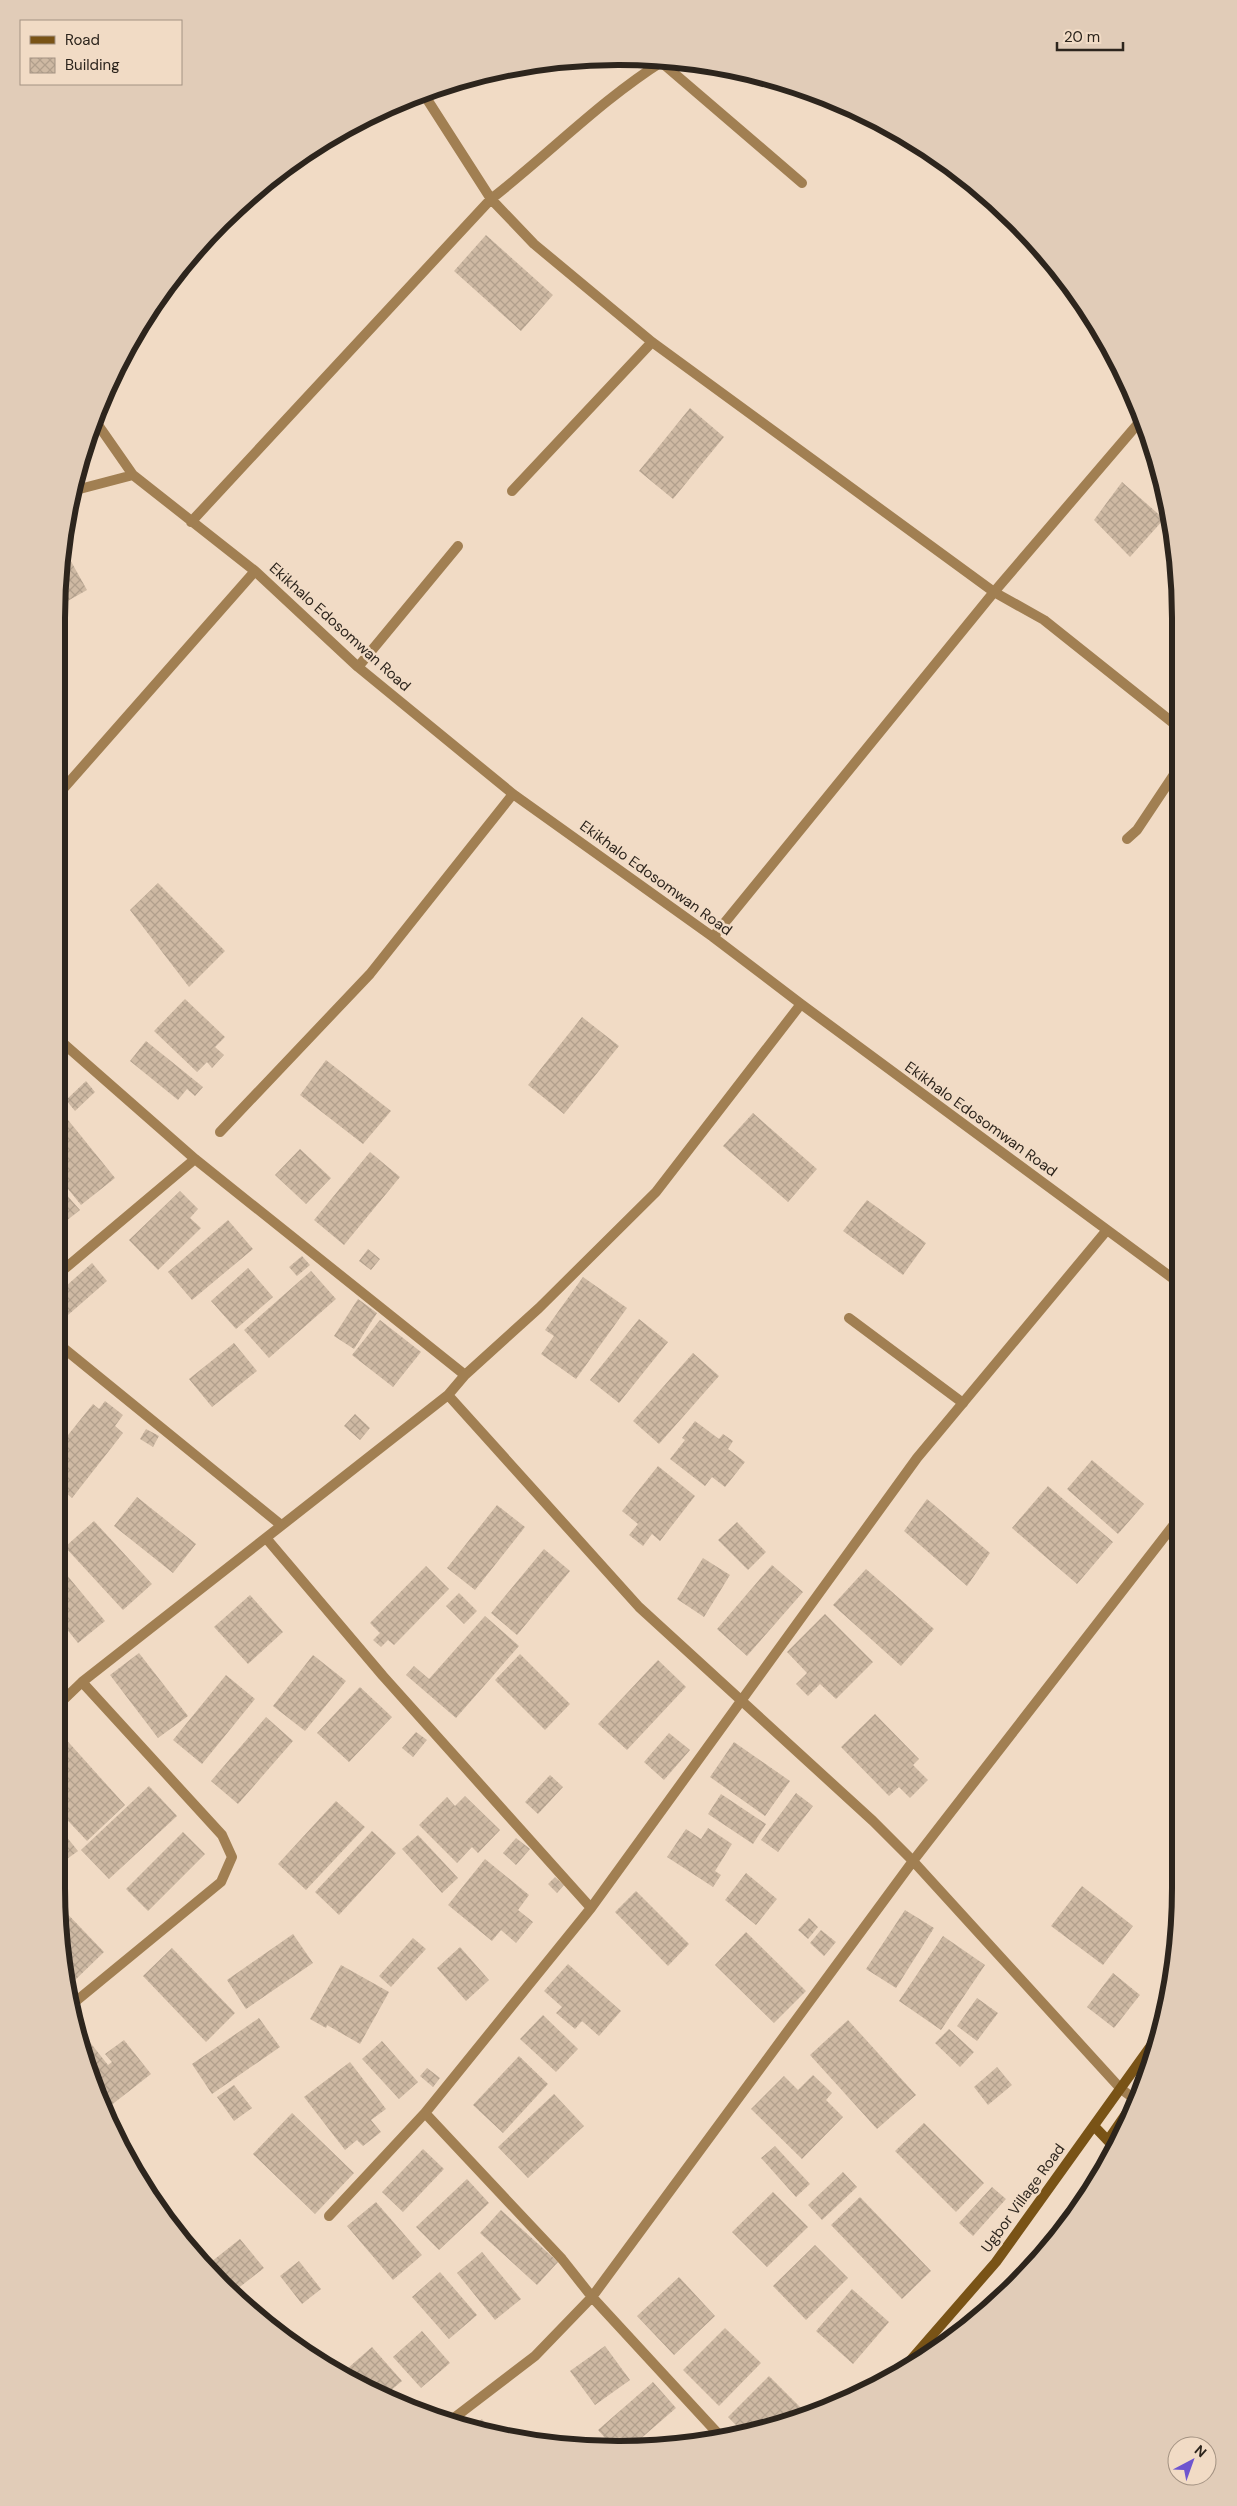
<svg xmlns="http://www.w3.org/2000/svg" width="1237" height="2506" viewBox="0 0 1237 2506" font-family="'DM Sans',sans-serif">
<defs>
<pattern id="building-cross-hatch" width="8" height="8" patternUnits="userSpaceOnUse" patternTransform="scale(1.25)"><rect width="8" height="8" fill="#ceb9a3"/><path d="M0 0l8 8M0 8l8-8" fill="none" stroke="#b19f8c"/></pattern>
</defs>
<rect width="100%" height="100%" fill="#f1dbc5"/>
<path fill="url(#building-cross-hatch)" d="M486,235L553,295L521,331L454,271Z
M690,408L724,437L673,499L639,471Z
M1122,482L1164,519L1130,557L1094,520Z
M63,547L87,590L57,607Z
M158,883L225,951L189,987L130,910Z
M56,998L66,1006L58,1017L56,1015Z
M185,999L225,1037L215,1047L224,1055L212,1068L207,1062L197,1072L154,1031Z
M582,1017L619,1046L564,1114L528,1085Z
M146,1041L203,1087L195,1096L187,1089L178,1100L130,1061Z
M326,1060L391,1111L363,1144L300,1095Z
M56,1067L68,1081L56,1090Z
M86,1081L95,1092L75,1111L66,1100Z
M56,1105L115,1178L81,1205L56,1174Z
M753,1113L817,1169L788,1202L723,1146Z
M300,1149L331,1178L306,1204L275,1175Z
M370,1152L400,1177L344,1245L314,1220Z
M56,1183L80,1210L61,1225L56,1219Z
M180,1191L198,1209L190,1218L201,1228L158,1270L129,1240Z
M867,1200L926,1243L903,1275L843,1231Z
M228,1220L253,1249L192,1300L168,1272Z
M368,1249L380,1259L371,1270L359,1261Z
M302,1256L310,1265L297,1276L289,1267Z
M92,1263L107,1281L60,1322L56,1318V1295Z
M248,1268L273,1297L236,1329L211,1301Z
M311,1271L336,1299L269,1358L244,1330Z
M583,1277L627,1308L576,1379L541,1354L554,1336L545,1330Z
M358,1299L377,1313L354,1349L334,1336Z
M639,1319L668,1342L619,1403L590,1380Z
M380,1320L421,1352L393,1387L352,1355Z
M234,1343L257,1371L212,1407L189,1379Z
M693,1353L719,1376L659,1444L633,1421Z
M105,1401L123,1415L115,1426L123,1433L72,1498L56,1485V1450L93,1404L99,1409Z
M355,1414L370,1428L360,1440L344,1426Z
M695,1421L719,1439L723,1434L733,1441L728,1449L745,1462L725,1487L712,1477L705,1486L670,1459L685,1440L682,1438Z
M146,1429L159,1436L153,1447L140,1439Z
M1092,1460L1144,1504L1118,1534L1067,1489Z
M658,1466L695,1496L660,1541L652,1534L643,1546L629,1535L638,1524L622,1511Z
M1048,1486L1113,1542L1077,1584L1012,1528Z
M137,1497L196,1544L173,1573L114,1526Z
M927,1499L990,1553L967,1586L904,1531Z
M497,1505L525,1527L475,1590L447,1568Z
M94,1521L152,1584L123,1610L65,1547Z
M737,1522L766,1552L748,1570L718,1540Z
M544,1549L570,1571L517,1635L491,1613Z
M703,1558L730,1575L704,1617L677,1599Z
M56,1562L105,1621L78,1643L56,1616Z
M772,1565L803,1592L747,1656L717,1629Z
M426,1566L449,1589L394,1645L388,1640L381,1647L373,1640L380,1633L370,1623Z
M866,1569L934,1629L901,1666L833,1605Z
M459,1593L477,1611L464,1624L446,1606Z
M250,1595L283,1632L248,1664L214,1627Z
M825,1614L873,1662L836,1699L820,1684L808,1696L796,1684L807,1673L787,1652Z
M485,1616L519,1646L456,1718L406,1675L414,1666L429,1679Z
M139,1653L188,1716L158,1738L110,1675Z
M520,1654L570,1704L545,1730L495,1680Z
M313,1655L346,1681L305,1731L273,1706Z
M658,1660L686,1687L627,1750L598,1724Z
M226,1675L255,1699L202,1764L173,1740Z
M360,1687L392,1717L349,1762L317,1733Z
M875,1714L919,1759L913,1765L928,1780L910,1798L899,1787L889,1796L841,1747Z
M266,1717L293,1741L238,1804L211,1781Z
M416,1732L427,1740L413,1757L402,1748Z
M669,1733L690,1750L664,1780L644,1762Z
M62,1735L125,1805L87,1841L56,1808V1740Z
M734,1742L790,1781L765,1816L710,1777Z
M550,1775L563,1787L538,1814L525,1802Z
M149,1786L177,1816L109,1879L81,1850Z
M796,1793L813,1806L778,1852L761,1840Z
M721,1794L766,1824L753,1844L708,1814Z
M465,1796L500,1830L478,1853L472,1847L457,1863L419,1825L447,1797L455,1806Z
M336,1801L365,1827L306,1890L278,1864Z
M56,1824L78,1851L56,1867Z
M708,1828L732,1844L715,1871L721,1875L713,1887L667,1857L686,1829L701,1839Z
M372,1831L396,1853L339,1915L315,1892Z
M183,1832L205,1854L148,1911L126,1889Z
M418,1835L458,1878L442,1893L402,1849Z
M516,1838L530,1849L516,1865L503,1853Z
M485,1859L529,1895L518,1910L533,1922L516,1943L501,1930L492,1941L448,1905Z
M746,1873L777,1899L756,1925L725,1900Z
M555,1877L564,1885L557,1893L548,1884Z
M1082,1886L1133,1926L1103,1965L1051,1926Z
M636,1891L689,1944L668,1966L615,1912Z
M58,1904L104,1952L72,1983L65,1975Z
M905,1910L934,1928L896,1988L866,1969Z
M809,1918L818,1927L808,1939L798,1930Z
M821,1930L836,1942L824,1956L810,1943Z
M746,1932L806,1991L774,2023L715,1965Z
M293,1934L313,1963L246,2009L227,1980Z
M943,1936L985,1965L941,2030L899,2001Z
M413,1938L426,1949L391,1987L379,1976Z
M460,1947L489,1980L466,2001L437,1968Z
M172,1948L235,2013L206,2042L143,1976Z
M568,1964L621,2011L599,2036L582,2021L575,2029L556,2013L562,2007L544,1991Z
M341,1965L389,1992L360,2044L327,2025L326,2028L310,2019Z
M1113,1973L1140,1995L1114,2028L1087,2007Z
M977,1998L998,2013L977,2041L957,2026Z
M543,2015L578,2049L556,2072L520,2039Z
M259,2018L280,2047L212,2094L192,2064Z
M848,2020L916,2095L877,2129L810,2055Z
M77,2026L108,2065L112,2062L105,2054L124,2040L151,2074L105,2110L86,2068L75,2027Z
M949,2029L974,2052L960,2067L935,2043Z
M382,2041L418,2082L399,2099L362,2059Z
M519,2056L548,2084L503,2133L473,2105Z
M350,2062L386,2109L371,2120L381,2132L363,2146L357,2140L345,2150L304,2097Z
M997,2067L1012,2085L988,2105L974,2087Z
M427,2068L440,2078L433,2087L420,2076Z
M813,2075L832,2093L826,2100L843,2117L802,2159L751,2109L784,2076L798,2090Z
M234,2085L252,2108L234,2121L217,2097Z
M554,2094L584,2126L528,2178L498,2147Z
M292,2113L354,2173L315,2214L253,2154Z
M924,2123L984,2183L956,2212L895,2151Z
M775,2146L810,2184L796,2197L761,2158Z
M423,2149L444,2169L403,2212L382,2192Z
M843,2172L857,2187L822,2220L808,2205Z
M467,2179L489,2203L439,2250L416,2227Z
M992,2187L1006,2199L973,2236L959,2223Z
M773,2192L808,2227L767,2267L732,2232Z
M860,2197L931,2271L902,2299L831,2225Z
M376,2202L422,2255L393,2280L347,2226Z
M501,2210L558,2262L537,2285L480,2233Z
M240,2239L264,2268L232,2293L206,2266Z
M815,2245L848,2278L806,2320L773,2286Z
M482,2252L521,2299L495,2320L457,2273Z
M299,2261L321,2289L302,2304L280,2276Z
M440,2272L477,2315L449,2339L412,2297Z
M679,2277L715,2316L674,2355L637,2316Z
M852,2289L889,2322L853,2364L816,2331Z
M725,2328L761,2363L719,2406L683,2370Z
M422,2331L450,2363L421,2388L393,2357Z
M605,2346L630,2380L595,2405L570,2371Z
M372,2347L402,2381L383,2397L340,2375Z
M769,2376L803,2410L792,2422L744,2433L728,2417Z
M653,2382L676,2408L631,2447L614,2448L598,2430Z
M482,2419L494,2435L471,2428Z
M599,2439L604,2448L582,2449Z"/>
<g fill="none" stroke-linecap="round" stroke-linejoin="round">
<path stroke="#a17f52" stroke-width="10" d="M1127,839L1137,830L1177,770
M849,1318L963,1403"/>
<path stroke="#a17f52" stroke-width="10" d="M661,62L802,183
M423,93L491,199L534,244L652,342L994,592L1044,620L1177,726
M94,419L133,475L255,571L358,667L513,794L713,937L801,1004L1179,1283
M72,491L133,475
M512,491L652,342
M191,522L491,199C549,154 601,100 663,61
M358,667L458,546
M56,797L255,571
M713,937L994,592L1142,419
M56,1037L195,1159L465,1375
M220,1132L370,974L513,794
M56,1276L195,1159
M56,1342L281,1525
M448,1395L639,1607L873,1821L913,1861L1121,2089L1136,2100
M266,1538L383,1676L591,1908
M56,1707L82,1682L448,1395L465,1375L539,1308L656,1192L801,1004
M70,2006L221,1882L232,1857L222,1835L82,1682
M329,2216L425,2113
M450,2421L535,2356L592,2297L913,1861L1179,1518
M722,2438L592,2297L562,2259L425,2113L591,1908L917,1458L1107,1230"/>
<path stroke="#795316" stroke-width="10" d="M1094,2126L1114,2147
M1108,2140L1141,2092
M902,2370L996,2262L1158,2036"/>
</g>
<g text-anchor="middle" stroke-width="5" stroke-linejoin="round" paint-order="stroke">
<g font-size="15" fill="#2d251d" stroke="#f1dbc5">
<text transform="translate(340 627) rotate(42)" y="5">Ekikhalo Edosomwan Road</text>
<text transform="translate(656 878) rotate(36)" y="5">Ekikhalo Edosomwan Road</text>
<text transform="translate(981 1119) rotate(36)" y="5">Ekikhalo Edosomwan Road</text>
<text transform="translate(1023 2198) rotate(-54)" y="5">Ugbor Village Road</text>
</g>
</g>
<path d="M0 0H1237V2506H0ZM618 65H619A553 553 0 0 1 1172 618V1888A553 553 0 0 1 619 2441H618A553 553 0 0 1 65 1888V618A553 553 0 0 1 618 65Z" fill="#e1ccb8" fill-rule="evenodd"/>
<path fill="none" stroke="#2d251d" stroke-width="6" d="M618 65H619A553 553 0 0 1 1172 618V1888A553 553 0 0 1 619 2441H618A553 553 0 0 1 65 1888V618A553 553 0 0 1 618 65Z"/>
<rect x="20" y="20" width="162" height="65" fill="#f1dbc5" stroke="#a39282"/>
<rect x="30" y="36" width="25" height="8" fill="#795316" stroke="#a39282"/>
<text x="65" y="45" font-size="15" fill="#2d251d">Road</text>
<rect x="30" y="58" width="25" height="15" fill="url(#building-cross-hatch)" stroke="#a39282"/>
<text x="65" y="70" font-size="15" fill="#2d251d">Building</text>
<g transform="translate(1192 2461) rotate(41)"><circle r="24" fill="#f1dbc5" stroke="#a39282"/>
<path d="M0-4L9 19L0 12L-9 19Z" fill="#6e55cf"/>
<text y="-8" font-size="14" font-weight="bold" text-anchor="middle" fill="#2d251d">N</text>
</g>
<path d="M1057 42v8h66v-8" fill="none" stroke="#2d251d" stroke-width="2.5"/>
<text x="1064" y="42" font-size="15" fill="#2d251d" stroke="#f1dbc5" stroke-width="4" paint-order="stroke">20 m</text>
</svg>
